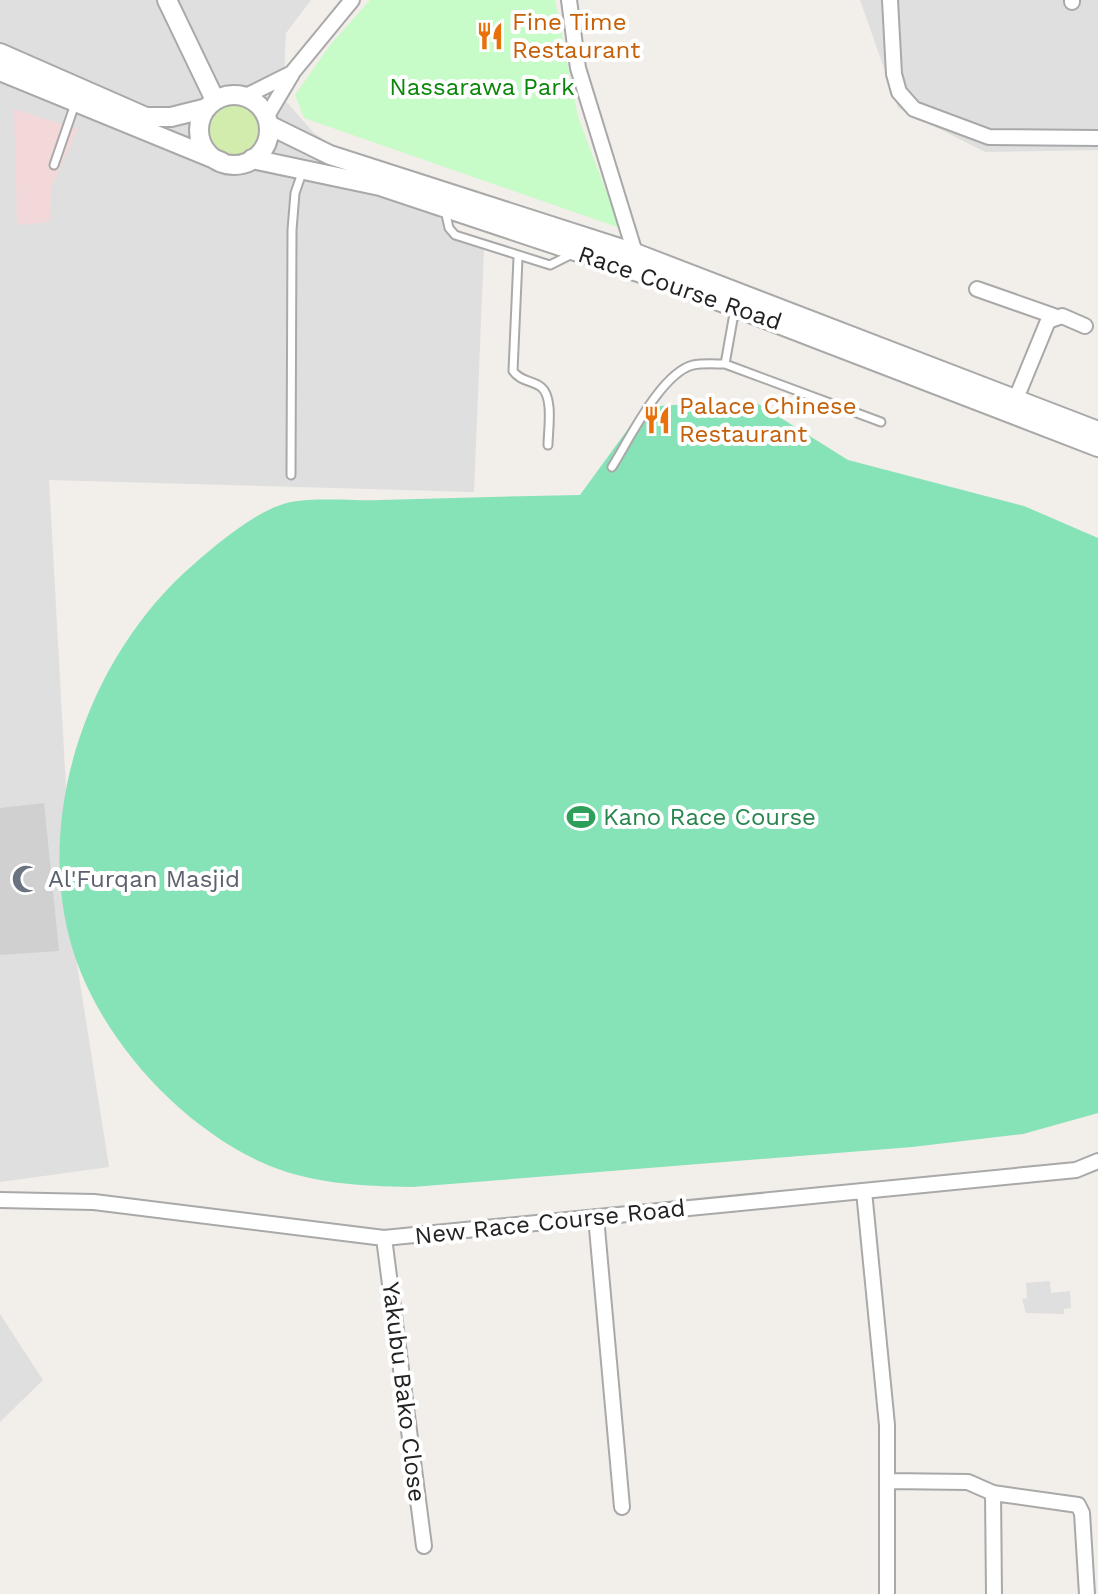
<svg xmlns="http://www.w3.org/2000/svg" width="1098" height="1594" viewBox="0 0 1098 1594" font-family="'Work Sans',sans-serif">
<rect width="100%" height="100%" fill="#f2eee9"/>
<path fill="#e0dfdf" d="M0,0H311L286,33L283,98L314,133L484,248L474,492L49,480L75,951L109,1167L0,1182Z
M860,0H1098V150L985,152L898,108Z
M1050,1281L1051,1293L1070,1291L1071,1308L1064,1309V1314L1026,1313L1022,1299L1027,1298L1026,1283Z
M0,1314L43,1380L0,1422Z"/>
<path fill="#f2d8d9" d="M14,109L78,129L51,187L50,222L17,225Z"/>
<path fill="#d0d0d0" d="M44,803L59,951L0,955V808Z"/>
<path fill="#d2ecae" d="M207 130a27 27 0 1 1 54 0a27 27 0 1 1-54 0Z"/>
<path fill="#c7fbc7" d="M370,0H555L578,117L620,228L304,118L295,95L331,44Z"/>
<path fill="#86e2b7" d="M752,400L848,460L1024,506L1098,538V1113L1023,1134L912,1147L412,1187C362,1186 308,1184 261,1162C172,1121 88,1025 67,928C39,801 92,658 185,572C211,549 256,509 291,502C319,497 352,501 381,500C447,498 514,496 580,495L644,407Z"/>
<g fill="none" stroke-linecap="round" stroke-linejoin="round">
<defs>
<path id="service" d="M54,165L75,104
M445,210L449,228L455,235L550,265L574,253
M518,258L513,371C521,382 532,380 541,387C554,397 548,431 548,445
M735,308L725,364L881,422
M612,467C629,440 661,373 693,365C703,363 715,364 725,364
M291,475L292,230L295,193L303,170"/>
<path id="minor" d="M569,0L578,68L635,253
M890,0L894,74L899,92L914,109L989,137L1098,138
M1072,2V0
M246,96L292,73L352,0
M267,116L292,74
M977,289L1054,316
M1015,401L1048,321L1062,316L1085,326
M864,1191L887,1425V1594
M0,1200L94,1202L384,1238L1076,1170L1098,1161
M596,1217L622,1507
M384,1238L424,1546
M887,1481L968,1482L993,1493L1078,1505L1082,1513L1087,1594
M993,1493L994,1594"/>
<path id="tertiary" d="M167,0L215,100
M0,53L146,117H171L207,108
M0,71L222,162
M199 130a35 35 0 1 1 70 0a35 35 0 1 1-70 0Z
M269,125L330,155L635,253L1098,431
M252,159L380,186L677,285L1098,447"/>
</defs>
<use href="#service" stroke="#a9a9a9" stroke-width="11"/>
<use href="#minor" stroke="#a9a9a9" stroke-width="18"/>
<use href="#tertiary" stroke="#a9a9a9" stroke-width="22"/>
<use href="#service" stroke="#fff" stroke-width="7"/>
<use href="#minor" stroke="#fff" stroke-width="14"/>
<use href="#tertiary" stroke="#fff" stroke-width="18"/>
</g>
<defs>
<symbol id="restaurant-bare" viewBox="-9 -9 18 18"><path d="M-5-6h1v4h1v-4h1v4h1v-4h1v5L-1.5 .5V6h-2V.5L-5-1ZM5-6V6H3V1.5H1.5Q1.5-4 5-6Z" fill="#e8710a" stroke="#fff" stroke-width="2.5" paint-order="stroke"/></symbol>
<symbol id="stadium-bare" viewBox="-9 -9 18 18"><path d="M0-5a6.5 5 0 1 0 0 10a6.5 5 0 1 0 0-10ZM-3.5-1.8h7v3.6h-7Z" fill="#2e9e5b" stroke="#fff" stroke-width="2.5" paint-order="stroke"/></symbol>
<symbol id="mosque-bare" viewBox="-9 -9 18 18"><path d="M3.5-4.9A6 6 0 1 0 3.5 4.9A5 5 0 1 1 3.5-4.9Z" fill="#6b7280" stroke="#fff" stroke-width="2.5" paint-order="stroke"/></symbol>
</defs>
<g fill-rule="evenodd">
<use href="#restaurant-bare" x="470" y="16" width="40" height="40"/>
<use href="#restaurant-bare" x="637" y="400" width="40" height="40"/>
<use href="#stadium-bare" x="561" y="797" width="40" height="40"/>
<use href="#mosque-bare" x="6" y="859" width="40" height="40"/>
</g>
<g text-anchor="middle" stroke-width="8" stroke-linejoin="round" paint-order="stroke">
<g font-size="24" fill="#c56008" stroke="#fff" text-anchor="start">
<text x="512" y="30">Fine Time<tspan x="512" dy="28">Restaurant</tspan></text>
<text x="679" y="414">Palace Chinese<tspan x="679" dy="28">Restaurant</tspan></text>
</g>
<g font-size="24" fill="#0a860a" stroke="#fff">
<text x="482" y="95">Nassarawa Park</text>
</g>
<g font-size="24" fill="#222" stroke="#fff">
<text transform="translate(680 288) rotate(19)" y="8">Race Course Road</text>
<text transform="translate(550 1222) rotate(-6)" y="8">New Race Course Road</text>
<text transform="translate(404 1392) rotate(83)" y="8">Yakubu Bako Close</text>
</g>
<g font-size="24" fill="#27864d" stroke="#fff" text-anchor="start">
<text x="603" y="825">Kano Race Course</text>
</g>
<g font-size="24" fill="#5b616d" stroke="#fff" text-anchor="start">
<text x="48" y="887">Al'Furqan Masjid</text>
</g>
</g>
</svg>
